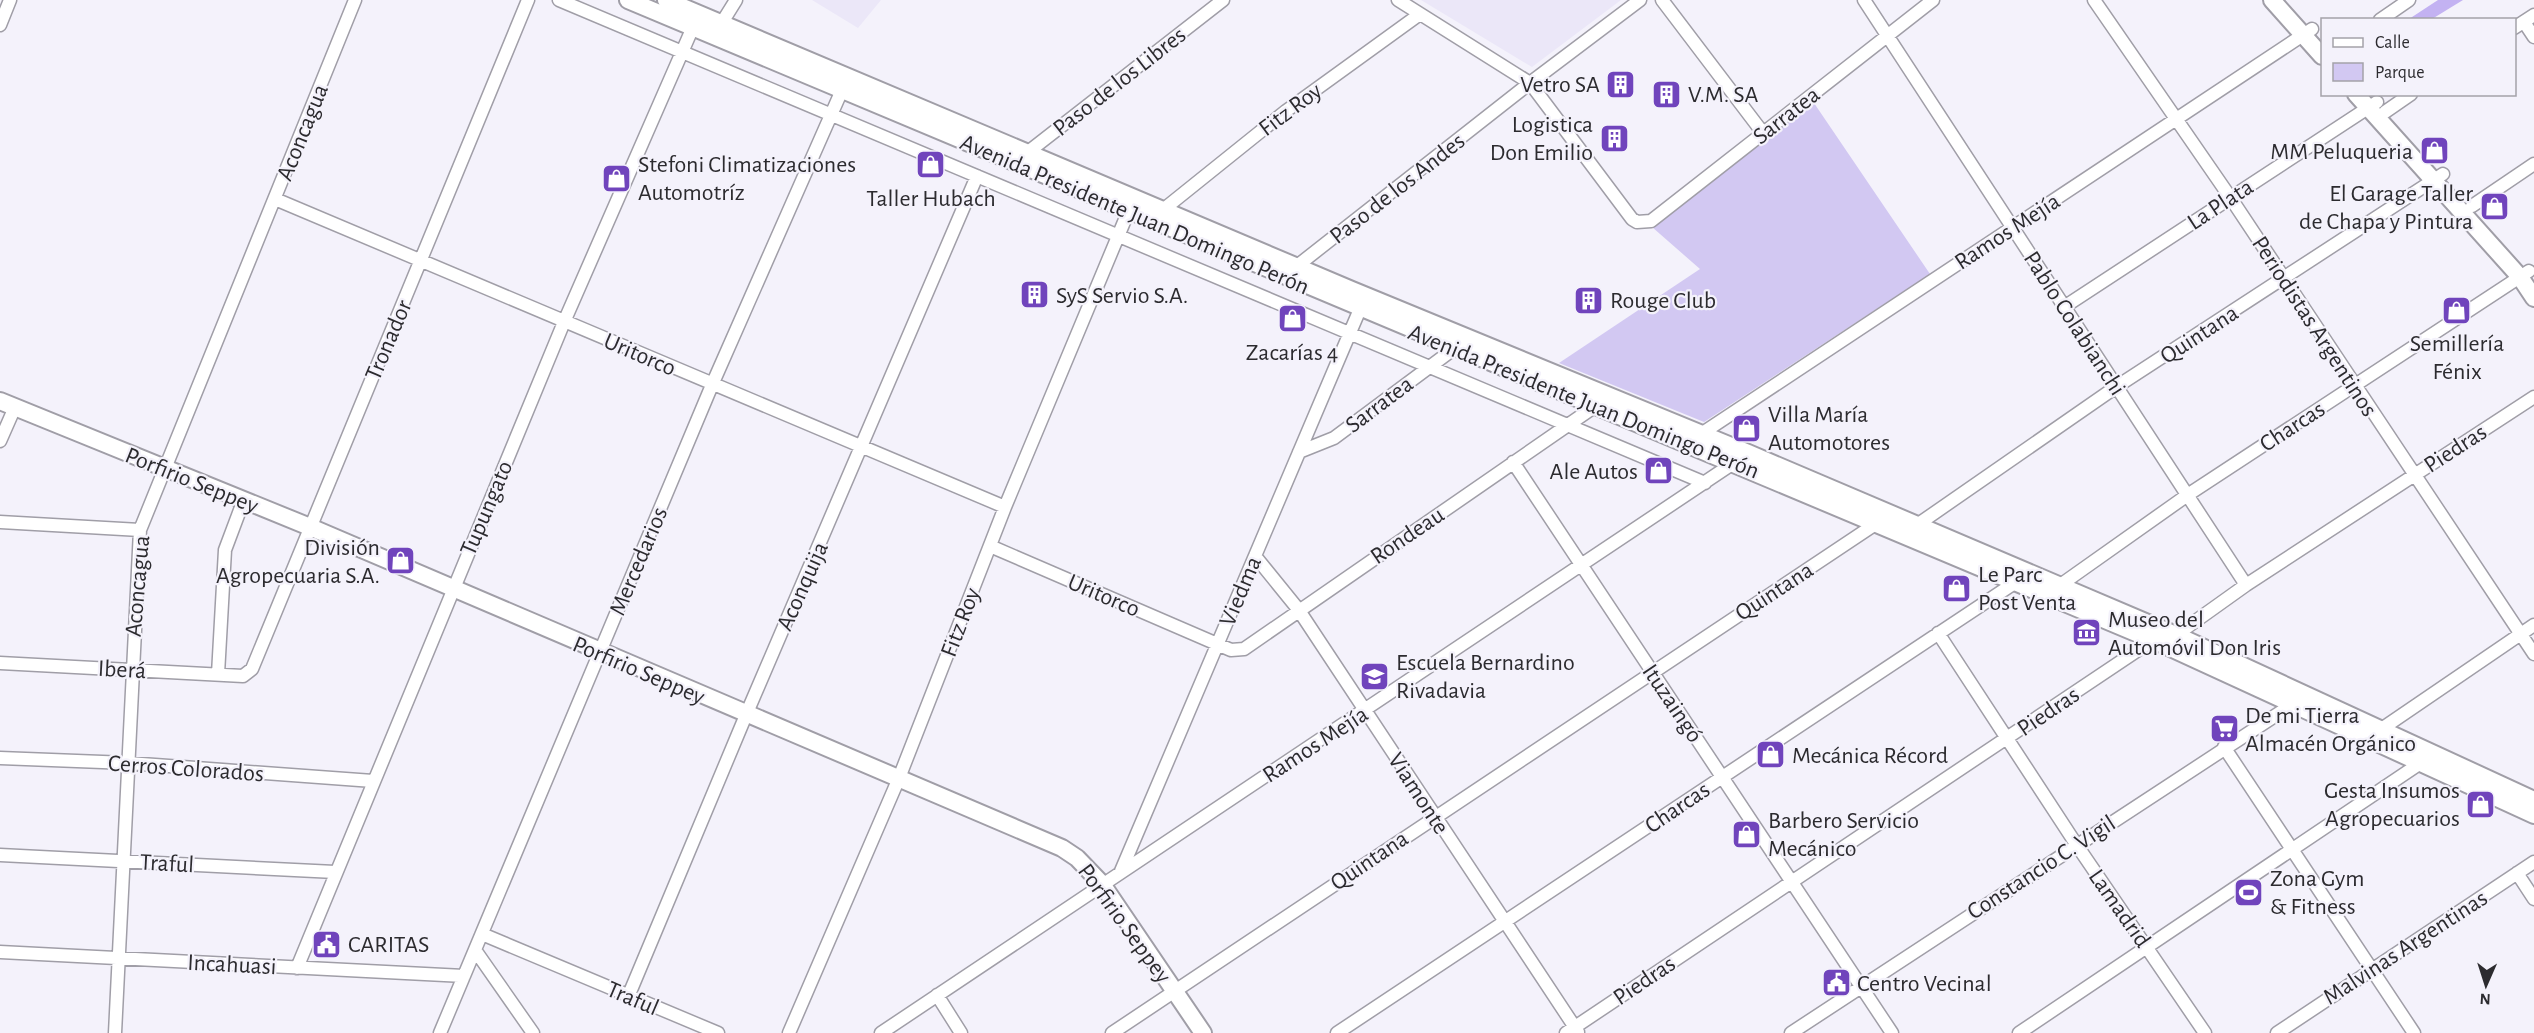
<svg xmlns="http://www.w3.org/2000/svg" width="2534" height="1033" viewBox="0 0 2534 1033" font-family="'Alegreya Sans',sans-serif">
<rect width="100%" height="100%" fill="#f4f2fb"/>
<path fill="#ebe7f8" d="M812,0H881L858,28Z
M1421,0H1621L1532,67Z"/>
<path fill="#d2c8f2" d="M1814,103L1930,274L1704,422L1559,363L1700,269L1652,227Z"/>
<path fill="#c3b2f2" d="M2438,0H2463L2432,19H2409Z"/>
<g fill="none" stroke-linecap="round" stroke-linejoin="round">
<defs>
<path id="minor" d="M559,0L1705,483
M1398,0L1530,83L1632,219L1637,222L1651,221L1933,0
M1662,0L1763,133
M1864,0L2246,585
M2094,0L2230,197L2534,654
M2380,20L2409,0
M2524,22L2534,37
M0,25L10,0
M2514,28L2534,15
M718,29L736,0
M2385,112L2411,94
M1023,156L1223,0
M275,199L1005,507
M2472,206L2534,164
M1164,209L1286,111L1420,14
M1297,266L1530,83L1640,0
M2064,307L2377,102
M1701,434L2312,29
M0,441L15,407
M1299,452L1334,438L1455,348
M1513,462L1892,1033
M0,522L140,530
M1912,525H1917L2116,387L2443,174
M990,546L1231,650L1244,649L1594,407
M1255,556L1298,609L1578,1032
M2059,586L2189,494L2529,271
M1938,633L2076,844L2205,1033
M0,663L243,676L252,669L528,0
M218,674L225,550L243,502
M2380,730L2534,625
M2224,747L2414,1033
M0,758L128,763L373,781
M0,855L335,872
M1121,871L1360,309
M2517,873L2534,899
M482,934L718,1033
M475,950L533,1033
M0,952L464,976
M297,968L564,322L693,27
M937,995L961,1033
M628,997L746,715L977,176
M115,1033L140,530L355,0
M440,1033L712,385L842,90
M789,1033L899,778L1005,507L1129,210
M881,1033L1738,460
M1112,1033L1877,523H1882
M1337,1033L2016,582
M1566,1033L2153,640L2176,635L2246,585L2534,397
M1791,1033L2293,704
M2019,1033L2425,760
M2277,1033L2534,862"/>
<path id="major" d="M628,0L2153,640L2534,815
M666,0L1352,290L1748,453L2176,635L2534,800
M2272,0L2322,56
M2356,94L2520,277L2534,298
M0,401L310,527L1062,848L1077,858L1102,884L1203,1033"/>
</defs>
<use href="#minor" stroke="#a09ea7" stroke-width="15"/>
<use href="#major" stroke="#a09ea7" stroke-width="20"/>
<use href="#minor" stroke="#fff" stroke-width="12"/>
<use href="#major" stroke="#fff" stroke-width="16"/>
</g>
<defs>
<symbol id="building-square" viewBox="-11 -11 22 22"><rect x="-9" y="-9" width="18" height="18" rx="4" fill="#7044bc" stroke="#f4f2fb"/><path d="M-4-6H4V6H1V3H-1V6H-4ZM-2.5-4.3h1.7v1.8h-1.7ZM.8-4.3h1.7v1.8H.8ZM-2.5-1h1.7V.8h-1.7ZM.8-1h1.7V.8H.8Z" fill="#fff"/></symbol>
<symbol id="shop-square" viewBox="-11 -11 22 22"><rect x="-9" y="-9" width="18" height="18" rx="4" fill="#7044bc" stroke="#f4f2fb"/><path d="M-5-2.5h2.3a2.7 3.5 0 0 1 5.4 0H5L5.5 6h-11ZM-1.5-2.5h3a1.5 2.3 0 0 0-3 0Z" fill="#fff"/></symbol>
<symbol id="museum-square" viewBox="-11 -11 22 22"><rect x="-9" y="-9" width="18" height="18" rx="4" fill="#7044bc" stroke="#f4f2fb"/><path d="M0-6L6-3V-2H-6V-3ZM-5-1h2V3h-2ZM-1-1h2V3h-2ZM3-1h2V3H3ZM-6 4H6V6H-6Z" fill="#fff"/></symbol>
<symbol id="school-square" viewBox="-11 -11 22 22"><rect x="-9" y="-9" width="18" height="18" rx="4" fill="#7044bc" stroke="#f4f2fb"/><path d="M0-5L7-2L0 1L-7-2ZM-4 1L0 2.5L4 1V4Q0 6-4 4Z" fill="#fff"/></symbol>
<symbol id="supermarket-square" viewBox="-11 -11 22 22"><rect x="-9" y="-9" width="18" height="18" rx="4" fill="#7044bc" stroke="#f4f2fb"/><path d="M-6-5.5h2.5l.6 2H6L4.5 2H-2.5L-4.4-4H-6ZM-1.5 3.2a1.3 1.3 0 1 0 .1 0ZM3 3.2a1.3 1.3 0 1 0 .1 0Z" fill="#fff"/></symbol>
<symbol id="stadium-square" viewBox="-11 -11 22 22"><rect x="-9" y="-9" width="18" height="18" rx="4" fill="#7044bc" stroke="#f4f2fb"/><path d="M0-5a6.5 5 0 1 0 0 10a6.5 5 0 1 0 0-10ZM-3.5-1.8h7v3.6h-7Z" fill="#fff"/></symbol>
<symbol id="civic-square" viewBox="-11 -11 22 22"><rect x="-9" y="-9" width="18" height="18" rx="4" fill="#7044bc" stroke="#f4f2fb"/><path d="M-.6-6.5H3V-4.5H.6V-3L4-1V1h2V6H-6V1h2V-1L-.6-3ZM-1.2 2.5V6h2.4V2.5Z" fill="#fff"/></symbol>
</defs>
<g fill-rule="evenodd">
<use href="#building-square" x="1604" y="68" width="33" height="33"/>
<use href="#building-square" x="1650" y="78" width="33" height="33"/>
<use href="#building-square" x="1598" y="122" width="33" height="33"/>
<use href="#shop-square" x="2418" y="134" width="33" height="33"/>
<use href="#shop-square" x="914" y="148" width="33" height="33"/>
<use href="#shop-square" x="600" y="162" width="33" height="33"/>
<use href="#shop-square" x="2478" y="190" width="33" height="33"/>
<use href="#building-square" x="1018" y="278" width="33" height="33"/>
<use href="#building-square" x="1572" y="284" width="33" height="33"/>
<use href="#shop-square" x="2440" y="294" width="33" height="33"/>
<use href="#shop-square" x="1276" y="302" width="33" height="33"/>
<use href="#shop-square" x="1730" y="412" width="33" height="33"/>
<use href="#shop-square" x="1642" y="454" width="33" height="33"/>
<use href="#shop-square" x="384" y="544" width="33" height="33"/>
<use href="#shop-square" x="1940" y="572" width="33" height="33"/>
<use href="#museum-square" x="2070" y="616" width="33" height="33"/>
<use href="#school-square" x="1358" y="660" width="33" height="33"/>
<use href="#supermarket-square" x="2208" y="712" width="33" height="33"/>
<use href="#shop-square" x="1754" y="738" width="33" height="33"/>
<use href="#shop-square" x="2464" y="788" width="33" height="33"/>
<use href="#shop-square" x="1730" y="818" width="33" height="33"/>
<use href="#stadium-square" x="2232" y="876" width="33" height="33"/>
<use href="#civic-square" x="310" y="928" width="33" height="33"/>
<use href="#civic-square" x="1820" y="966" width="33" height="33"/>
</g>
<g text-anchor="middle" stroke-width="4.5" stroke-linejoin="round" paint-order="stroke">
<g font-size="24" fill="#2c2b2f" stroke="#f4f2fb">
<text transform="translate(1119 81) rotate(-38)" y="8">Paso de los Libres</text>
<text transform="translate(1290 109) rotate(-37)" y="8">Fitz Roy</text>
<text transform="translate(1786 115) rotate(-38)" y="8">Sarratea</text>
<text transform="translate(302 132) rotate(-68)" y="8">Aconcagua</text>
<text transform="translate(1397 188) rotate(-38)" y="8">Paso de los Andes</text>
<text transform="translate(2220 204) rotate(-33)" y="8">La Plata</text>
<text transform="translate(1135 214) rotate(23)" y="8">Avenida Presidente Juan Domingo Perón</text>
<text transform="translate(2007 231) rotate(-33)" y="8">Ramos Mejía</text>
<text transform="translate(2075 323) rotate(57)" y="8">Pablo Colabianchi</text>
<text transform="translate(2315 326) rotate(57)" y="8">Periodistas Argentinos</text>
<text transform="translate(2199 334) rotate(-33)" y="8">Quintana</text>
<text transform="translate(388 340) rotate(-67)" y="8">Tronador</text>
<text transform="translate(640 354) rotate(23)" y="8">Uritorco</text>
<text transform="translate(1584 401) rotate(22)" y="8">Avenida Presidente Juan Domingo Perón</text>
<text transform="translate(1379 404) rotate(-37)" y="8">Sarratea</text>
<text transform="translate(2292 426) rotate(-33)" y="8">Charcas</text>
<text transform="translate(2455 448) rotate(-33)" y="8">Piedras</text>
<text transform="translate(192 480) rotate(22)" y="8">Porfirio Seppey</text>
<text transform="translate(486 508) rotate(-67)" y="8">Tupungato</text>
<text transform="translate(1407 535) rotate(-34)" y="8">Rondeau</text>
<text transform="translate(638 561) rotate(-67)" y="8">Mercedarios</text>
<text transform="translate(137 586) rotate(-85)" y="8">Aconcagua</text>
<text transform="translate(802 586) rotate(-66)" y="8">Aconquija</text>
<text transform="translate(1240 591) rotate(-67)" y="8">Viedma</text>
<text transform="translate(1774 591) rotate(-33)" y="8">Quintana</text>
<text transform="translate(1104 595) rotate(23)" y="8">Uritorco</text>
<text transform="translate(960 622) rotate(-69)" y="8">Fitz Roy</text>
<text transform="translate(122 669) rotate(3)" y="8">Iberá</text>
<text transform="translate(639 670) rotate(23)" y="8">Porfirio Seppey</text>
<text transform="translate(1673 703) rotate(56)" y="8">Ituzaingó</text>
<text transform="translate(2048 711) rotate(-34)" y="8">Piedras</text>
<text transform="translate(1315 744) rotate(-33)" y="8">Ramos Mejía</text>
<text transform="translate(186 768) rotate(4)" y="8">Cerros Colorados</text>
<text transform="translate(1419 793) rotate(57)" y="8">Viamonte</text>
<text transform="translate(1677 807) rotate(-34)" y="8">Charcas</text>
<text transform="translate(1369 860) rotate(-34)" y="8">Quintana</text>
<text transform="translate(167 863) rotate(3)" y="8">Traful</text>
<text transform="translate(2041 867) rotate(-33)" y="8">Constancio C. Vigil</text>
<text transform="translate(2120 908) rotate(55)" y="8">Lamadrid</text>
<text transform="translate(1125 923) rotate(54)" y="8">Porfirio Seppey</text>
<text transform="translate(2405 947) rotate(-33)" y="8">Malvinas Argentinas</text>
<text transform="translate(232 964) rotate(3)" y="8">Incahuasi</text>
<text transform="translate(1644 980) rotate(-34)" y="8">Piedras</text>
<text transform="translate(633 998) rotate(23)" y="8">Traful</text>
</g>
<g font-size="24" fill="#2c2b2f" stroke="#f4f2fb" text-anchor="start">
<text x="1600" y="92" text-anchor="end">Vetro SA</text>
<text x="1688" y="102">V.M. SA</text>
<text x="1593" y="132" text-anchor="end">Logistica<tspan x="1593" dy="28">Don Emilio</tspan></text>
<text x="2413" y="159" text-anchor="end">MM Peluqueria</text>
<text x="638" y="172">Stefoni Climatizaciones<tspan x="638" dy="28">Automotríz</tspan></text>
<text x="2473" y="201" text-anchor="end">El Garage Taller<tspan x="2473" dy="28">de Chapa y Pintura</tspan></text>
<text x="931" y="206" text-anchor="middle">Taller Hubach</text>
<text x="1056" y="303">SyS Servio S.A.</text>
<text x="1610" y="308">Rouge Club</text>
<text x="2457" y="351" text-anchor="middle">Semillería<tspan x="2457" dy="28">Fénix</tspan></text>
<text x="1292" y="360" text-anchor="middle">Zacarías 4</text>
<text x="1768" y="422">Villa María<tspan x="1768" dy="28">Automotores</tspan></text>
<text x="1638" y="479" text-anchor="end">Ale Autos</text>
<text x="380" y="555" text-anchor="end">División<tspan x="380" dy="28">Agropecuaria S.A.</tspan></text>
<text x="1978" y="582">Le Parc<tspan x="1978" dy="28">Post Venta</tspan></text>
<text x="2108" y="627">Museo del<tspan x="2108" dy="28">Automóvil Don Iris</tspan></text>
<text x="1396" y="670">Escuela Bernardino<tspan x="1396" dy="28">Rivadavia</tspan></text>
<text x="2245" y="723">De mi Tierra<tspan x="2245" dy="28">Almacén Orgánico</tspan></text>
<text x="1792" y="763">Mecánica Récord</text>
<text x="2460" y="798" text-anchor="end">Gesta Insumos<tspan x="2460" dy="28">Agropecuarios</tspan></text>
<text x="1768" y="828">Barbero Servicio<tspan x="1768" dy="28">Mecánico</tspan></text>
<text x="2270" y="886">Zona Gym<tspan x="2270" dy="28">&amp; Fitness</tspan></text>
<text x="348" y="952">CARITAS</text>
<text x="1857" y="991">Centro Vecinal</text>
</g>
</g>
<rect x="2321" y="18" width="195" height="78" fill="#f4f2fb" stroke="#a4a2a9" stroke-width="1.5"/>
<rect x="2333" y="38" width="30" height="9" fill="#ffffff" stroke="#a4a2a9" stroke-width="1.5"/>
<text x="2375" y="48" font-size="18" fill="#2c2b2f">Calle</text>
<rect x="2333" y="63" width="30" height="18" fill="#d2c8f2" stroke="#a4a2a9" stroke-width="1.5"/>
<text x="2375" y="78" font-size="18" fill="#2c2b2f">Parque</text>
<g transform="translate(2486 985) rotate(183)" stroke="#f4f2fb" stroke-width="4.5" paint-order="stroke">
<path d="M0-4.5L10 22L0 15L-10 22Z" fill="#2c2b2f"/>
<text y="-9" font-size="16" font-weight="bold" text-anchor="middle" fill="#2c2b2f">N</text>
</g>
</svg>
